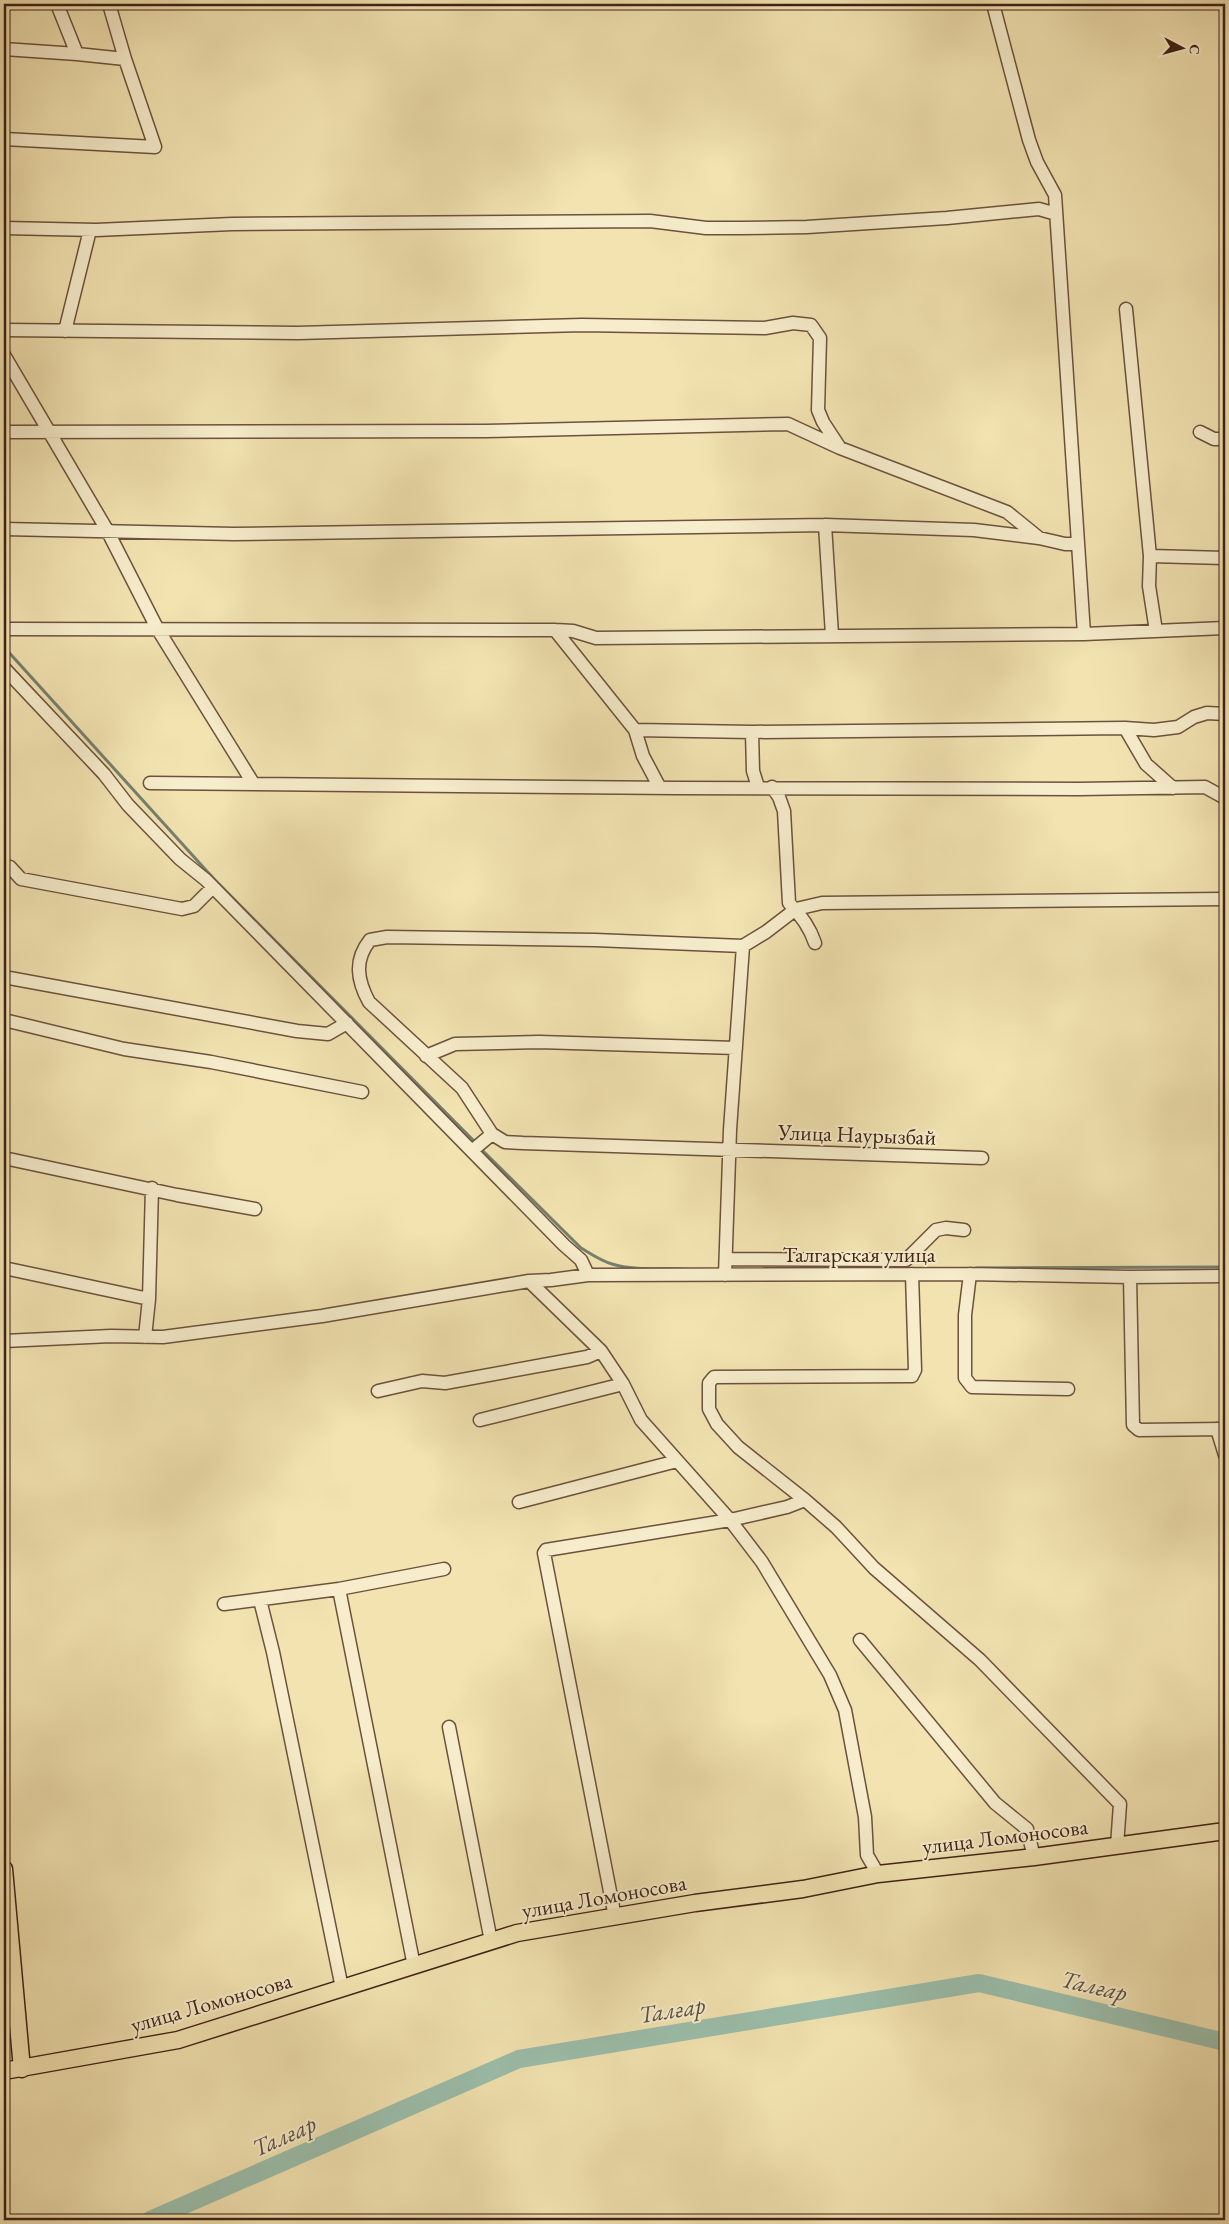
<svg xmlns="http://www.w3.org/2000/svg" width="1229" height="2224" viewBox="0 0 1229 2224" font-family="'EB Garamond',serif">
<rect width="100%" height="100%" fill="#f2e3b1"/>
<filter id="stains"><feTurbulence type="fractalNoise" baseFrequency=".004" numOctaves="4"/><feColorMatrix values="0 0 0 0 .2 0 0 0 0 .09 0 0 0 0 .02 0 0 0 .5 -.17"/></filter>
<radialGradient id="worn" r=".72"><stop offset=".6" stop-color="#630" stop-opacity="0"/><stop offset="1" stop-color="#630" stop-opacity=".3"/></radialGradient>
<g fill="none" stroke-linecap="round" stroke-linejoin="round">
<path stroke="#767f6f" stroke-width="3" d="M4,647L214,879L477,1144
M481,1149L581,1248C591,1254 601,1261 612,1264C634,1271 660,1268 682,1269
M976,1268L1225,1267"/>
<path stroke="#9bbeab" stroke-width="18" d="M150,2220L519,2059L979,1983L1225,2042"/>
<defs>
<path id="minor" d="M109,4L125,59
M993,4L1029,140L1037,162L1055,195L1084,634
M4,49L77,54
M4,139L155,147L125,59L77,54L57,4
M4,228L96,230L232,224L650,221L706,228H741L807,227L947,218L1039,209L1056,214
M1126,309L1150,556L1149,586L1156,631
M4,330L298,333L582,325L765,328L793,323L811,325L820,338L818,410L823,422L840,448
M65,331L90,230
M4,355L107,530L157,628L253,783
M4,432L486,431L788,424L840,448L1007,512L1039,538
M1200,432L1214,439H1225
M825,525L832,635
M4,529L234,534L825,525L974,530L1039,538L1065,544H1077
M1150,556L1225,558
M4,629L555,630L573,631L596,638L1084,634L1225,628
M555,630L635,730L752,732L1125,728L1146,764L1173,788
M4,668L104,774L128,805L180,859L206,880L564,1245L581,1260L588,1275
M1125,728L1154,730L1178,727L1194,717L1207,713L1225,714
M635,730L643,756L660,788
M752,732L753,771L758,787
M150,783L676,788L1079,789L1205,787L1225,798
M772,787L779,797L784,811L789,903C800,914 810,928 815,943
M4,865L10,867L21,879L182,909L194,906L213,887
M4,977L297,1031L328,1034L347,1023
M4,1020L124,1049L211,1062L362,1092
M426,1056L455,1044L539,1042L736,1048
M492,1134L462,1088L369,1002C357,980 354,960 370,940L387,937L595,940L743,946
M473,1150L492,1134L505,1142L523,1143L982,1158
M4,1158L177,1195L255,1209
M726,1259L906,1260L936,1230L946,1228L964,1230
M4,1268L149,1299L145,1337
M912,1274L915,1370L912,1376L714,1377L709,1383V1409L717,1424L738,1447L805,1500L836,1527L874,1568L980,1660L1120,1804L1117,1846
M970,1274L965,1315V1378L972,1387L1068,1389
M725,1275L730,1130L743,946L766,932L796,909L822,903L1225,899
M1130,1277L1133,1425L1139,1430L1225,1429
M529,1281L601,1351L623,1384L641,1420L730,1520L546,1550L544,1553L615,1917
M149,1299L152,1188
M4,1341L111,1336L163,1337L322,1316L529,1281L551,1280L588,1275L970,1274L1130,1277L1225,1276
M378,1391L422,1381L445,1383L587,1357L601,1351
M480,1420L623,1384
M1217,1429L1225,1455
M805,1500L787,1507L730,1520L762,1562L830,1675L845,1710L865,1817L867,1855L878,1874
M519,1502L677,1461
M339,1589L444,1569
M260,1600L273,1652L342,1988
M224,1604L339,1589L414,1966
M860,1640L995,1803L1027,1829L1034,1857
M449,1727L491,1941"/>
<path id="major" d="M4,1869L22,2069
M4,2071L178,2040L517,1933L695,1903L803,1889L878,1874L1034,1857L1225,1831"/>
</defs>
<use href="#minor" stroke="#6c523d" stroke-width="15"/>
<use href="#major" stroke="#3f2116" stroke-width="19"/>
<use href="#minor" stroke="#f7edcc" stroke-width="12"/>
<use href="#major" stroke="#f2e3b1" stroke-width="16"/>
</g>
<g text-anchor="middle" stroke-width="4" stroke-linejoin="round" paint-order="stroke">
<g font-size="22" fill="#3f2116" stroke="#f7edcc">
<text transform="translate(857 1134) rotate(2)" y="8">Улица Наурызбай</text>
<text x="859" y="1262">Талгарская улица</text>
<text transform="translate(1005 1836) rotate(-7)" y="8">улица Ломоносова</text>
<text transform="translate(604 1896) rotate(-10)" y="8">улица Ломоносова</text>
<text transform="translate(211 2002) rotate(-16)" y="8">улица Ломоносова</text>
</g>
<g font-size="24" font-style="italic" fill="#5b5043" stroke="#f7edcc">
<text transform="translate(1094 1986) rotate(13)" y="8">Талғар</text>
<text transform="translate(672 2010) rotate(-9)" y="8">Талғар</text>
<text transform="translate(284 2136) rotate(-24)" y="8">Талғар</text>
</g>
</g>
<rect width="1229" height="2224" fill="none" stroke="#f2e3b1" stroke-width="20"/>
<rect x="5" y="5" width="1219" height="2214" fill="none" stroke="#3f2116" stroke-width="2.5"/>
<rect x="10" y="10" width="1209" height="2204" fill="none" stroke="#3f2116"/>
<g transform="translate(1182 48) rotate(96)" stroke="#f7edcc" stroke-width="4" paint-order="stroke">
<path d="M0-4L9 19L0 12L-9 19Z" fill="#3f2116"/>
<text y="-8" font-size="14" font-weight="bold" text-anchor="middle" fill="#3f2116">С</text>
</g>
<rect width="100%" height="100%" filter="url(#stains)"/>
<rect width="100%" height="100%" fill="url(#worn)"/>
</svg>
